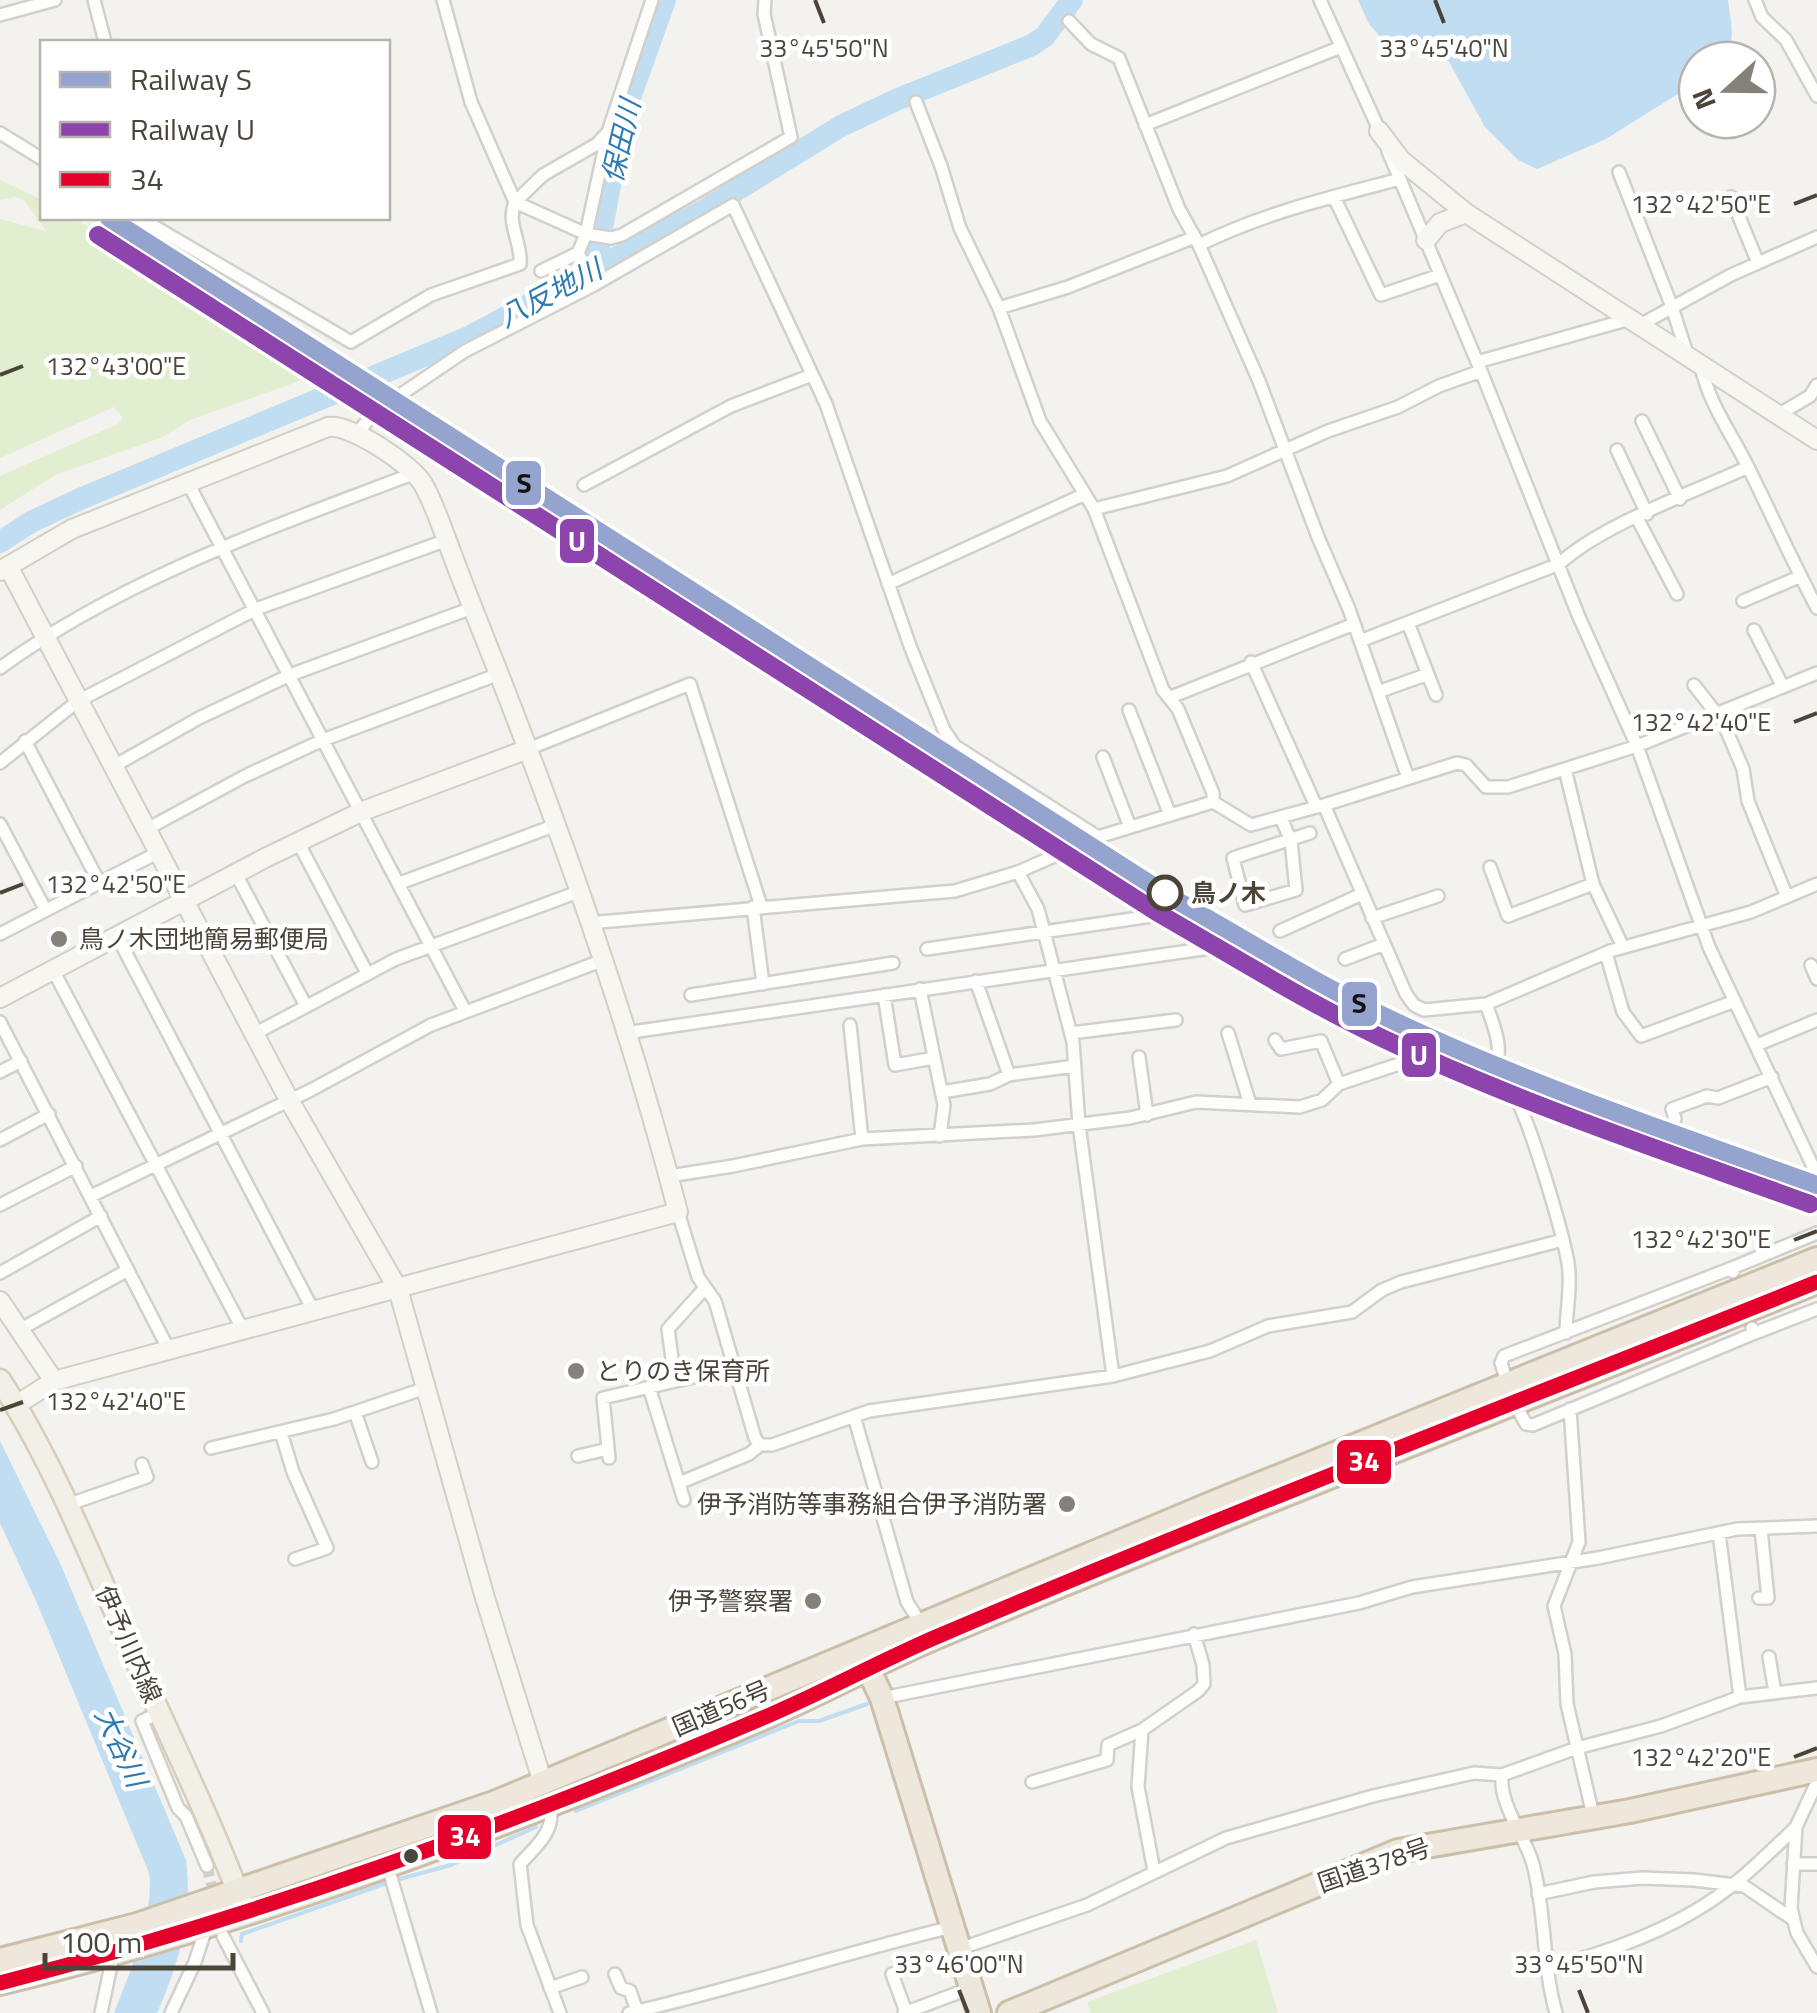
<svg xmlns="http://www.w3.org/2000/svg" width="1817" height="2013" viewBox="0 0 1817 2013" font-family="'Titillium Web','Noto Sans JP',sans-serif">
<rect width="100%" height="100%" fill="#f4f2ee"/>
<path fill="#e1eecf" d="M0,180L42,200V218H74L303,366L306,373L300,381L190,420L163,437L55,475L0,510V476L118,424L123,418L114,407L0,458V219L46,231L25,201L15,197L0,200Z
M1256,1940L1278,2013H1091L1087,2002Z"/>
<path fill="#c0ddf1" d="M1358,0H1728C1731,22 1736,40 1725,60H1697V82L1606,139L1537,169L1518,160L1485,127L1449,62L1438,50L1385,42L1369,24Z
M0,1441L60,1563L186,1860C193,1914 179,1964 157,2013H114C129,1975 155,1914 149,1873L37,1603L0,1523Z"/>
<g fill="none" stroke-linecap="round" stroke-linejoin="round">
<path stroke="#c0ddf1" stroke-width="4" d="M576,1811L799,1721H819L867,1704
M396,1880L451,1865L536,1827
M241,1941L242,1934L387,1883"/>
<path stroke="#c0ddf1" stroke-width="22" d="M582,277L596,261L622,120L665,0
M0,542L31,522L80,499L469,337L701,212L841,126L896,100L1032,45L1045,36L1072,0"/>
<path stroke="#d2cfca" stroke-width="11" stroke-dasharray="11 5.5" stroke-linecap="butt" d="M207,1866L221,1926"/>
<defs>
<path id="street" d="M94,0L105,42
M443,0L471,102L515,202L543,175L597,144L608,132L652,0
M1320,0L1381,134
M1755,0L1762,17L1786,40L1817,96
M0,15L55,0
M1069,21L1091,44L1119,58L1179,209L1199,245L1259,381L1318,537L1349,609L1408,778
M916,102L941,166L960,228L999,308L1040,421L1094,509L1163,690L1178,709L1213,793V802
M1145,125L1341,47
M0,133L42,159
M1388,151L1481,371L1579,617L1637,746L1709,947L1817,1175
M1619,172L1672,307L1688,357
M1334,197L1381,295L1440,275
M1731,197L1758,263
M140,218L351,342L431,295L520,264C522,242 506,224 515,202L586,234L608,132
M1199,245C1263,213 1332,197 1400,179
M578,253L594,285
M541,271L578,253L586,234L611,238L622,235L791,137L764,14L765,0
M999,308L1068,287L1195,237
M1640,325L1731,275L1817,237
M1477,362L1630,319
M1701,366C1709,404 1730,431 1747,465C1771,513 1792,561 1817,608
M400,395L465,351L594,285L733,205L826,404L910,646L944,730L955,746L1098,837
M1778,415L1810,396L1817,385
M1642,421L1680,499
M357,434L371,416L387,403
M1617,450L1647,514
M188,483L465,1011
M584,485L731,406L812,375
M1094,509L1227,476L1328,431L1398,407L1439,386L1481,371
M1637,518L1677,594
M888,584L1085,494
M1743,601L1801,576
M1408,623L1436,695
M1754,630L1783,687
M1360,641L1559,564C1603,524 1692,493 1748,467
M1251,662L1316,806
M0,668C124,578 273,527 415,473
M1694,685L1723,722L1743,769L1748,801L1787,897
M1378,692L1428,674
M1171,697L1354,624
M1129,710L1170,815
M25,741L99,882
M528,749L690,684L761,906
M1103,757L1130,827
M0,763L78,701L256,609L447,540
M114,766L199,718L290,675L472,608
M1565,769L1593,884L1623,947
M1324,805L1406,994L1414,1005L1424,1010L1486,1004L1610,951L1751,912L1817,884
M1281,818L1291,841L1296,890L1245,905L1233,858L1310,833
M0,824L45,909
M147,829L245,776L323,740L499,674
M298,842L367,973
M1490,867L1508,916L1593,884
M1018,872L1038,909L1073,1042L1079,1125L1113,1376
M236,874L306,1006
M400,883L556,825
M753,907L763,984
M1372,918L1438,896
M588,923L955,891L1018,872L1098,837L1213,802L1251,825L1324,805L1457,763L1466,765L1486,787H1508L1637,746L1817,673
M1280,931L1362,894
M0,934L159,852
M117,936L313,1310
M927,949L1159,915
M1606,953L1623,1012L1641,1036L1735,1001
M1345,959L1384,944
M1811,965L1817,979
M53,970L243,1330
M976,981L1009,1075
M920,989L944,1105L940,1136
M691,995L893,963
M884,995L895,1065L934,1058
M1486,1004C1496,1031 1504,1049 1493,1077
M0,1022L169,1350
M850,1025L862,1139
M625,1033L1230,945L1274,970V982
M1071,1033L1176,1020
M1228,1033L1250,1104
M254,1034L396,959L578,892
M1275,1040L1281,1049L1321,1041L1339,1084
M1757,1045L1817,1020
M1139,1057L1147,1115
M0,1072L21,1061
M942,1092L990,1084L1009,1075L1075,1066
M1675,1119L1672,1109L1707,1096L1718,1098L1772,1077
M0,1140L49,1114
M669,1176L733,1166L862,1139L1034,1130L1130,1118L1196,1102L1300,1107L1322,1100L1339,1084L1423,1056C1450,1055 1488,1069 1509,1088C1526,1104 1563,1234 1568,1263C1572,1286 1566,1309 1566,1333
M91,1196L311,1090L431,1025L601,961
M0,1205L76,1166
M678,1212L698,1277L715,1301L755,1438L760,1445H772L869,1411L1113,1376L1210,1351L1268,1326L1352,1312L1382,1290L1401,1282L1563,1240
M1732,1268L1817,1233
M0,1273L101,1216
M19,1330L128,1270
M1755,1333L1817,1309
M675,1381L668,1329L705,1288
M1508,1385L1501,1363L1504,1356L1732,1268L1733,1272
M649,1387L684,1500
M1514,1402L1526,1424L1533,1425L1755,1333L1752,1328
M1570,1409L1579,1542L1554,1606L1565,1654L1567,1704L1593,1815
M355,1412L372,1462
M854,1416L907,1602L923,1627
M281,1432L293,1472L327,1548L295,1559
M211,1448L334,1419L426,1388
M578,1456L608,1449
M609,1458L603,1398L736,1367
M679,1483L749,1454L760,1445
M67,1505L147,1477L142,1464
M1719,1533L1740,1697
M1759,1598H1768L1761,1529
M1769,1657L1775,1692
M882,1698L1359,1603L1412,1587L1598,1558L1737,1529L1817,1526
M159,1713L142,1721L178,1808L186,1816L207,1866
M1032,1782L1107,1760L1108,1745L1142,1730
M1817,1782L1796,1827L1791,1908L1797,1933L1817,1967
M550,1805C556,1831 536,1846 520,1864L527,1925L560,2013
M387,1864L431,2013
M1793,1864H1817
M1154,1871L1138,1787L1142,1730L1198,1691L1204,1684L1203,1665L1194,1634
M1538,1894L1594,1882L1643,1878L1694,1880L1744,1886L1791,1918
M223,1936L263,2013
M959,1949L1087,1905L1226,1838L1373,1796L1474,1773L1502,1775
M1547,1969C1598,1954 1647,1939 1693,1912C1732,1890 1764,1858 1796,1827
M615,1974L621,1988L630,1991L637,2011
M892,1974L906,2012
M550,1988L582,1977
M101,2013L113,1956
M171,2013L195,1962L207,1925
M629,2013C738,1988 844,1953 952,1927
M904,2013L971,1988
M1556,2013C1542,1964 1546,1913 1533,1864C1525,1836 1499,1805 1502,1775L1577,1748L1661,1726L1740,1697L1817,1688"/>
<path id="secondary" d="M1379,131L1401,160L1466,213L1817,440
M1426,240L1440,223L1466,213
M8,566L288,1098L398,1289L485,1598L543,1783
M0,571L72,529L328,427C351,424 411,464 423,484C435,505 443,531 452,554C465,589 479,624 493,659C564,839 630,1025 678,1212L54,1381L16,1405
M0,998L267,857L363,811L528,749
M0,1301L54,1381"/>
<path id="primary" d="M0,1380C55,1465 93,1562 133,1654C170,1738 211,1820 243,1906"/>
<path id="highway" d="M864,1660L882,1698L979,2013
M0,1960L137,1925L494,1803L1218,1501L1817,1259
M0,1983C253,1922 500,1828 740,1728C807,1701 870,1665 936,1637C1228,1515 1523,1401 1817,1282
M1009,2013L1398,1851L1630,1811L1817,1770"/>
</defs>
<use href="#street" stroke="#d2d0cb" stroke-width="16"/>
<use href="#secondary" stroke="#d3cfc5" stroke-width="22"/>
<use href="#primary" stroke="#d6cebb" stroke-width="25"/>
<use href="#highway" stroke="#ccbfa9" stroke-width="28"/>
<use href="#street" stroke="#fdfdfc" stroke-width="11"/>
<use href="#secondary" stroke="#f7f6f1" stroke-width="18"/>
<use href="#primary" stroke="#f2efe6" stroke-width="20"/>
<use href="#highway" stroke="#ede8db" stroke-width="22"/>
<defs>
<path id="bus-1" d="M0,1983C260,1916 511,1825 758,1720C818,1695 876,1663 936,1637C1227,1513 1523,1400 1817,1282"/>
</defs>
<use href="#bus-1" stroke="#fff" stroke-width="22"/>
<use href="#bus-1" stroke="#e4002b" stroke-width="15"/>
<defs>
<path id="rail-1" d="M109,218L1169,896C1244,939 1318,985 1396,1022C1533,1086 1675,1134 1817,1185"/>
<path id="rail-2" d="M98,235L1158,913C1233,956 1306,1002 1384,1039C1522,1104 1667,1152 1810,1204"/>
</defs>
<use href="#rail-1" stroke="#fff" stroke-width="25"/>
<use href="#rail-2" stroke="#fff" stroke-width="25"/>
<use href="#rail-1" stroke="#94a4ce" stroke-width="18"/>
<use href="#rail-2" stroke="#8e44ad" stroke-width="18"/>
</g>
<path fill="none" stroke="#4b4439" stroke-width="4" d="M815,0L824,23M1435,0L1444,23M1794,204L1817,195M0,375L23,366M1794,722L1817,713M0,893L23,884M1794,1240L1817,1231M0,1410L23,1402M1794,1757L1817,1748M959,1990L968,2013M1579,1990L1588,2013"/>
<circle fill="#fff" stroke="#4b4439" stroke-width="5" cx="1165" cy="893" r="16"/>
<g fill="#868178" stroke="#fff" stroke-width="4">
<circle cx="59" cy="939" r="10"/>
<circle cx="576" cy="1371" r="10"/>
<circle cx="1067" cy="1504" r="10"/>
<circle cx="813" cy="1601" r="10"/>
</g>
<circle fill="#4b4439" stroke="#fff" stroke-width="4" cx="411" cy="1856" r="9"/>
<g text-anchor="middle" stroke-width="9" stroke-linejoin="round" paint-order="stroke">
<g font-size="25" font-weight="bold" fill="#4b4439" stroke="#fff" text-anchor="start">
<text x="1191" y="902">鳥ノ木</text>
</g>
<g font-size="25" fill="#4b4439" stroke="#fff" text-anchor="start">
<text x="79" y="948">鳥ノ木団地簡易郵便局</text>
<text x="596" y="1380">とりのき保育所</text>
<text x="1047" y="1513" text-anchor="end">伊予消防等事務組合伊予消防署</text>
<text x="793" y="1610" text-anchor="end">伊予警察署</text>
</g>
<g font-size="25" fill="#4b4439" stroke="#fff">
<text transform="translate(129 1644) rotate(66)" y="9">伊予川内線</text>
<text transform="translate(721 1708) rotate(-23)" y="9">国道56号</text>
<text transform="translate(1374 1865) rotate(-19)" y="9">国道378号</text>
</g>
<g font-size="28" font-style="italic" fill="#2e7ab2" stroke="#fff">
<text transform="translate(621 141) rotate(-77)" y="10">保田川</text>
<text transform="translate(550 293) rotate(-28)" y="10">八反地川</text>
<text transform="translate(121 1747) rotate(65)" y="10">大谷川</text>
</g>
</g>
<g font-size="25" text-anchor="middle" fill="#4b4439" stroke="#fff" stroke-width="9" stroke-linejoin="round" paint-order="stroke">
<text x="824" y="57">33°45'50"N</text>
<text x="1444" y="57">33°45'40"N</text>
<text x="1701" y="213">132°42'50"E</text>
<text x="116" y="375">132°43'00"E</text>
<text x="1701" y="731">132°42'40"E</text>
<text x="116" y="893">132°42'50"E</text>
<text x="1701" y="1248">132°42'30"E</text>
<text x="116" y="1410">132°42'40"E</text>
<text x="1701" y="1766">132°42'20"E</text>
<text x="959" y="1973">33°46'00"N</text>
<text x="1579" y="1973">33°45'50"N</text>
</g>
<g stroke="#fff" stroke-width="4">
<rect x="504" y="459" width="39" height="48" rx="10" fill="#94a4ce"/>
<rect x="558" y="517" width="38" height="48" rx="10" fill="#8e44ad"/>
<rect x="1340" y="980" width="39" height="48" rx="10" fill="#94a4ce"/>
<rect x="1400" y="1031" width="38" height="48" rx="10" fill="#8e44ad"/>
<rect x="1335" y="1438" width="58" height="48" rx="10" fill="#e4002b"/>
<rect x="436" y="1813" width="57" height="48" rx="10" fill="#e4002b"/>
</g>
<g font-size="28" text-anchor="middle" font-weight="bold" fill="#fff">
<text x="577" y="551">U</text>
<text x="1419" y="1065">U</text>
<text x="1364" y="1471">34</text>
<text x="465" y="1846">34</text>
</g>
<g font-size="28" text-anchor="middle" font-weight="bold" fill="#111">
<text x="524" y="493">S</text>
<text x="1359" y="1013">S</text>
</g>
<rect x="40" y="40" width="350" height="180" fill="#ffffff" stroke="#b7b4b0" stroke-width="2.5"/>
<rect x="60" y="72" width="50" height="15" fill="#94a4ce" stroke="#b7b4b0" stroke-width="2.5"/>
<text x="130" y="90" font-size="30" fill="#4b4439">Railway S</text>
<rect x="60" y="122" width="50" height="15" fill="#8e44ad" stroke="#b7b4b0" stroke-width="2.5"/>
<text x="130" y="140" font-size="30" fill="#4b4439">Railway U</text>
<rect x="60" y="172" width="50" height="15" fill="#e4002b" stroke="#b7b4b0" stroke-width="2.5"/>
<text x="130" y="190" font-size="30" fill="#4b4439">34</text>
<g transform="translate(1727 90) rotate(249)"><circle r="48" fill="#ffffff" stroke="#b7b4b0" stroke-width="2.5"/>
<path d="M0-8L18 38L0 25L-18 38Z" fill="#868178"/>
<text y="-15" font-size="28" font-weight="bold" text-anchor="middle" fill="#4b4439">N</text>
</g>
<path d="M45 1953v15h188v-15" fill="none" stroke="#4b4439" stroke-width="5"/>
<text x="60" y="1953" font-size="30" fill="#4b4439" stroke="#ffffff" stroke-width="8" paint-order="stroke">100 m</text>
</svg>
